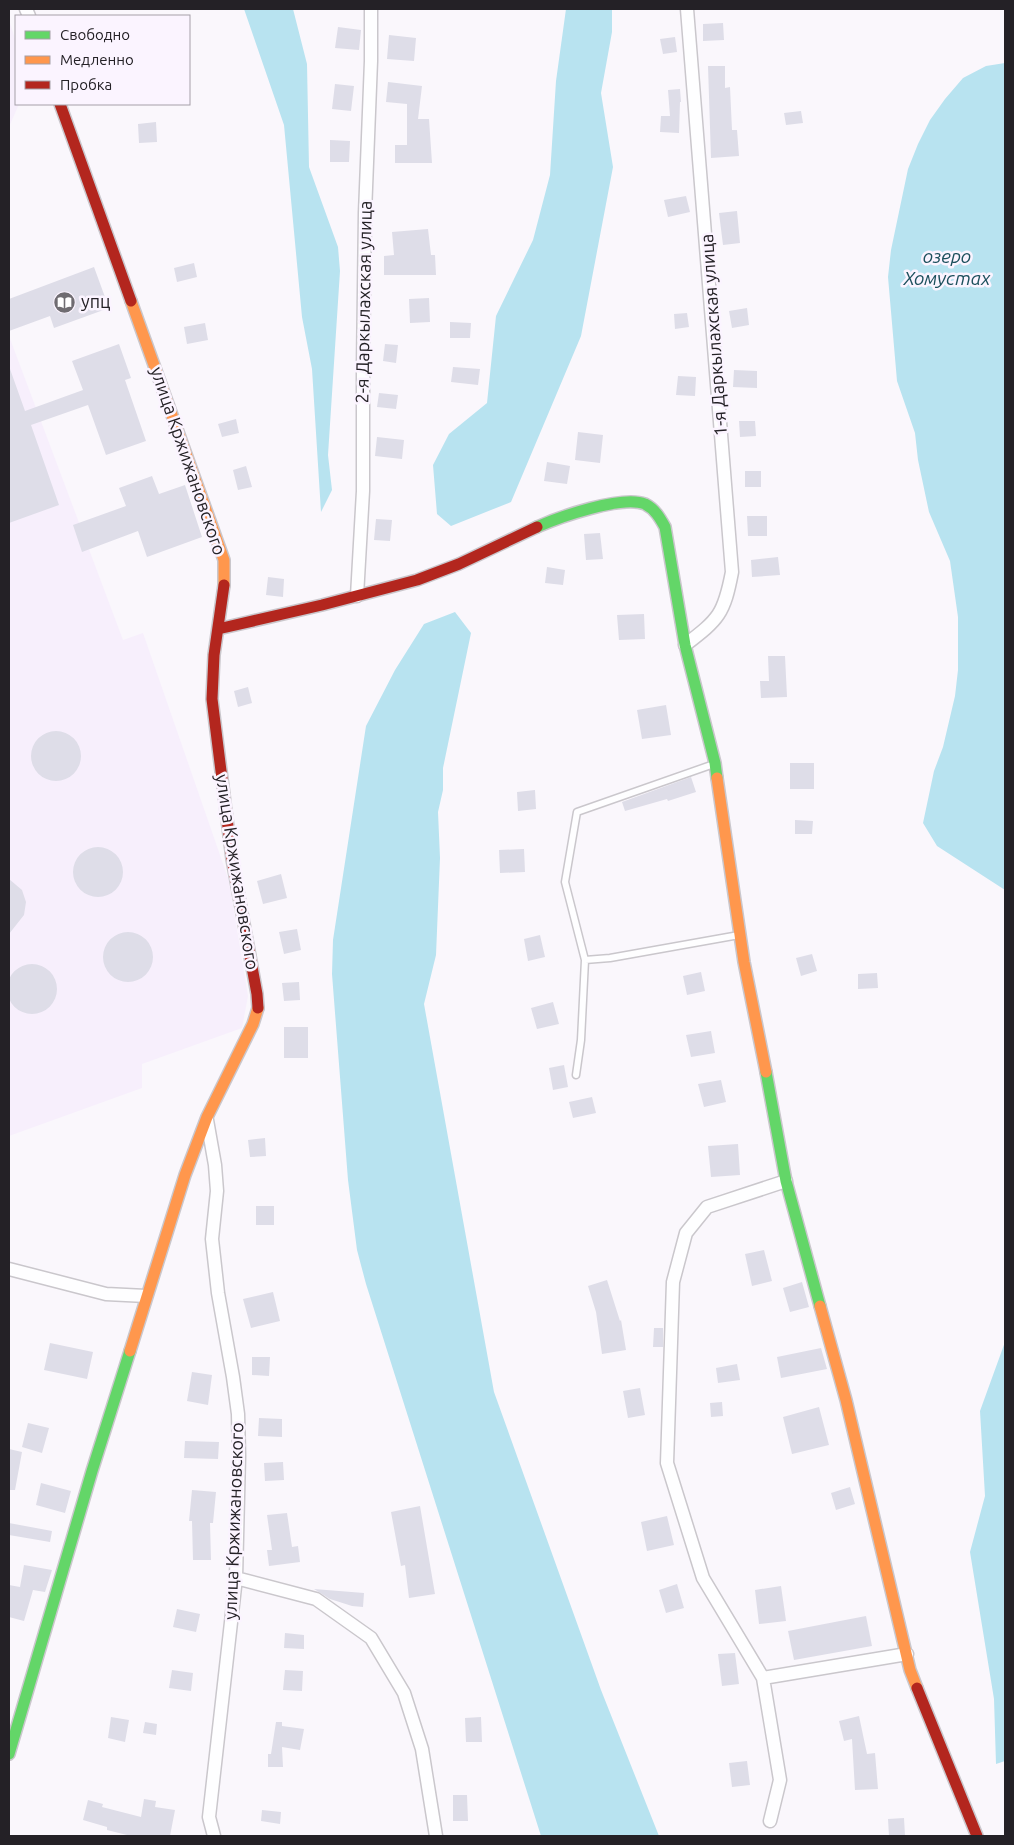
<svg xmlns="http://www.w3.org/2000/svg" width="1014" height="1845" viewBox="0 0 1014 1845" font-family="Ubuntu,sans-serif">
<rect width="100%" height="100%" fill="#faf7fc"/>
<path fill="#f7effc" d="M9,20L16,42V104H19L9,127Z
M9,336L123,640L143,633L229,881L248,996L242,1028L142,1064V1088L9,1136Z"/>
<path fill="#b8e3f0" d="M244,9H293L307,64L309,167L338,247L340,271L328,455L332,490L321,512L312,369L302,317L284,125Z
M566,9H612V32L601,93L613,167L581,336L511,502L451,526L437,514L433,465L449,434L487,403L496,316L533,240L550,175L556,81Z
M1005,63V890L937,846L923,823L934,771L943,747L955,696L958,670V617L950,561L929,512L918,460L915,433L897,381L888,277L891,250L908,169L918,144L930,120L945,99L963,78L986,66Z
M455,612L471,633L443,768V790L438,812L440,858L436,955L424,1004L494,1392L601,1690L659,1836H541L366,1284L357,1250L348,1180L332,974L333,940L366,726L395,670L424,624Z
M1005,1342V1761L996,1764L994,1699L970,1552L985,1496L980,1411Z"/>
<path fill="#dedde8" d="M723,23L724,40L703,41V24Z
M338,27L361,30L359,50L335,48Z
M389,35L416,38L414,61L387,59Z
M675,37L677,52L663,54L660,39Z
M708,66H725V88L730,87L732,130H737L739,156L711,158Z
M388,82L422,86L418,119H429L432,163H395V145H407V104L386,102Z
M335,84L354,86L351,111L332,109Z
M680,89L681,102H680L679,133L660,132L661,116H670L668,90Z
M801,111L803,123L786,125L784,113Z
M156,122L157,142L139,143L138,124Z
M330,140L350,141L349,162H330Z
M686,196L690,212L668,217L664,200Z
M737,211L740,243L723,245L719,213Z
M428,229L431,255H435L436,275H384V256L394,255L392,232Z
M194,263L197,277L177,282L174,268Z
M94,267L109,308L54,328L50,316L9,331V299Z
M429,298L430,322L410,323L409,299Z
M747,308L749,325L732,328L729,311Z
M687,313L689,327L675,329L674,314Z
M450,322L471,323L470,338H450Z
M205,323L208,340L187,344L184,327Z
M119,344L131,378L125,380L146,441L106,455L88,405L31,425L59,505L9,523V369H10L25,411L83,390L72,361Z
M385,344L398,345L396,363L383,361Z
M453,367L480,369L478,385L451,382Z
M734,370L757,371V388L733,387Z
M678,376L696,377L695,396L676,395Z
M379,393L398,395L396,409L377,407Z
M236,419L239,433L222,437L218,424Z
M739,421H755L756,436L740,437Z
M578,432L603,435L600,463L575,460Z
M377,437L404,440L402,459L375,456Z
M547,462L570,466L567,484L544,481Z
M246,466L252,487L238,490L233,470Z
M745,471H761V487H745Z
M152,476L159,494L185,485L202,537L147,557L138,531L82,552L73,525L126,506L119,488Z
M747,516H767V536H748Z
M376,519L392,520L390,541L374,540Z
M600,533L603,559L586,560L584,534Z
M778,557L780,575L752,577L751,560Z
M547,567L565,570L563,585L545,583Z
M268,577L284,579L283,597L266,595Z
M644,614L645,639L619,640L617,615Z
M768,656H785L787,697L761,698L760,681H769Z
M248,687L252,703L238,707L234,691Z
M666,705L671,735L642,739L637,710Z
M31 756a25 25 0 1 1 50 0a25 25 0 1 1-50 0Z
M790,763H814V789H790Z
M691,777L696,792L668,801L667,799L625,811L622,802Z
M535,790L536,809L518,811L517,792Z
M795,820L813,821L812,834H795Z
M73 872a25 25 0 1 1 50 0a25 25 0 1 1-50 0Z
M524,849L525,872L500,873L499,850Z
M281,874L287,898L263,904L257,881Z
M9,879L22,890L26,902L24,915L9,934Z
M297,929L301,950L284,954L279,932Z
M103 957a25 25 0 1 1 50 0a25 25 0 1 1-50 0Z
M540,935L545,957L528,961L524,939Z
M812,954L817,971L801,976L796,958Z
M7 989a25 25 0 1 1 50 0a25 25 0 1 1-50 0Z
M701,972L705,991L687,995L683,976Z
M877,973L878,988L858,989V974Z
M299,982L300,1000L284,1001L282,983Z
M553,1002L559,1024L537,1029L531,1008Z
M284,1027H308V1058H284Z
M711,1031L715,1053L691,1057L686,1035Z
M564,1065L568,1087L553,1090L549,1068Z
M721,1080L726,1102L704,1107L698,1084Z
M592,1097L596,1113L573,1118L569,1102Z
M265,1138L266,1156L250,1157L248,1140Z
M738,1144L740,1175L711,1177L708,1146Z
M256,1206H274V1225H256Z
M764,1250L772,1281L752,1286L745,1254Z
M607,1280L620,1321L621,1320L626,1350L602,1354L596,1312L588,1286Z
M802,1282L809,1307L790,1312L783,1288Z
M273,1292L280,1321L251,1328L243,1299Z
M654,1328H663V1347H653Z
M50,1343L93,1352L87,1379L44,1370Z
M821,1348L827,1369L781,1378L777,1357Z
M252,1357H270L269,1376L252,1375Z
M737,1364L740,1380L718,1383L716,1368Z
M192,1372L212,1375L208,1405L187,1401Z
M640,1388L645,1415L628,1418L623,1391Z
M722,1402L723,1416L711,1417L710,1403Z
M819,1407L829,1445L792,1454L783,1417Z
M259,1418L282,1419V1437L258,1436Z
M28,1423L49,1428L42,1453L22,1447Z
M185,1441L219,1442L218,1459L184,1458Z
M9,1449L22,1452L15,1490H9Z
M283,1462L284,1480L265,1481L264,1463Z
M41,1483L71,1491L65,1513L36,1505Z
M850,1487L855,1504L836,1510L831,1493Z
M192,1490L216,1492L213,1523H210L211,1560H193L192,1521H189Z
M420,1506L435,1594L409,1598L405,1565L401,1566L391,1512Z
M287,1513L292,1547L298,1546L300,1562L269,1566L267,1550H272L267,1515Z
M667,1516L674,1545L647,1551L641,1522Z
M9,1523L52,1531L50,1542L9,1535Z
M24,1565L52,1570L45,1592L33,1590L24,1621L9,1617V1585L20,1587Z
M677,1584L684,1608L666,1613L659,1590Z
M781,1586L786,1621L759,1624L755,1590Z
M314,1589L364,1593L363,1607L352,1606L330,1599Z
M177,1609L200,1614L196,1632L173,1627Z
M866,1616L872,1646L794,1660L788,1631Z
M285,1633L304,1635V1649L284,1648Z
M735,1653L739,1684L722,1686L718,1654Z
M172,1670L193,1673L191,1691L169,1688Z
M285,1670L303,1671L302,1691L283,1690Z
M859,1716L867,1754L875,1753L878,1789L855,1790L852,1739L844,1741L839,1721Z
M111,1717L129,1720L125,1742L108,1738Z
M481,1717L482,1742H466L465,1718Z
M145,1722L157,1724L156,1735L143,1733Z
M276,1722H282V1726L304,1729L300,1750L282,1747L283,1767H268V1754H271Z
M747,1761L750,1785L732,1787L729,1763Z
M453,1795H467L468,1821H453Z
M144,1799L156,1801L155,1807L175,1810L170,1836H131L107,1830V1827L83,1820L88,1800L103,1804L102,1807L141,1817Z
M262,1810L281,1812L280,1824L261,1821Z
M904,1818L905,1836H889L888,1819Z"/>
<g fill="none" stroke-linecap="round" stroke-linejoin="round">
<defs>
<path id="lane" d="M585,960L610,958L739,935
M576,1075L581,1040L585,960L565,882L577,812L714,764"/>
<path id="street" d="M26,9L29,16
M357,596L363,491V367L365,213L371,61V9
M685,645C719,619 724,614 732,572L687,9
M207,1120L215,1165L217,1191L212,1239L218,1293L233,1377L238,1414L239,1456L236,1578L209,1817L214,1836
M9,1269L106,1294L146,1296
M236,1578L316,1599L371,1638L404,1693L422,1749L436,1836
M763,1678L907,1654
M770,1821L780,1780L763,1678L703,1578L667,1463L673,1282L686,1233L707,1207L786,1181"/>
<path id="fast" d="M537,527C559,517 622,495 645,504C655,509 660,518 665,527L685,645L715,763L717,778
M766,1072L786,1181L820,1306
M9,1754L92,1471L130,1351"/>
<path id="slow" d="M131,301L224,560V585
M717,778L744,962L766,1072
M820,1306L846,1400L910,1670L917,1688
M130,1351L185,1175L207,1117L253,1024L258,1008"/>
<path id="jam" d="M60,104L131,301
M224,585L214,655L212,699L232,859L257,994L258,1008
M218,629L322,605L417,580L459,564L537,527
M917,1688L977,1836"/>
</defs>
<use href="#lane" stroke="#cac7cc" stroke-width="9"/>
<use href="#street" stroke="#cac7cc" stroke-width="15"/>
<use href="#fast" stroke="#cac7cc" stroke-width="14"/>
<use href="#slow" stroke="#cac7cc" stroke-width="14"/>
<use href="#jam" stroke="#cac7cc" stroke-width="14"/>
<use href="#lane" stroke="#fefeff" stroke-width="6"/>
<use href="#street" stroke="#fefeff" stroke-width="12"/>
<use href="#fast" stroke="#63d668" stroke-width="11"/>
<use href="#slow" stroke="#ff974d" stroke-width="11"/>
<use href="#jam" stroke="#b3261e" stroke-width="11"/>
</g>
<defs>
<symbol id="library-disc" viewBox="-11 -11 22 22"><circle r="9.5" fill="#6f6c71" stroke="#fbf4ff"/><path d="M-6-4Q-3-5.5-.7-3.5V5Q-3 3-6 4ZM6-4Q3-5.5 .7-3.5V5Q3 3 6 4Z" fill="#fff"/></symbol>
</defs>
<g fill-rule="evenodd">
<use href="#library-disc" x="52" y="290" width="25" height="25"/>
</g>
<g text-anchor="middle" stroke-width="5" stroke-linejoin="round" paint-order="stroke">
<g font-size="18" fill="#242126" stroke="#fbf4ff" text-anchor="start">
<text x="81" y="308">упц</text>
</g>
<g font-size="18" fill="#242126" stroke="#fbf4ff">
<text transform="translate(364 302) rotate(-89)" y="6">2-я Даркылахская улица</text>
<text transform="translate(714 335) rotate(-94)" y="6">1-я Даркылахская улица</text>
<text transform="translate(188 461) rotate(71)" y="6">улица Кржижановского</text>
<text transform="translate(237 872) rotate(81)" y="6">улица Кржижановского</text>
<text transform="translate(234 1521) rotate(-88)" y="6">улица Кржижановского</text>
</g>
<g font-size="19" font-style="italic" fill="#1c505d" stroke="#fbf4ff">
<text x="947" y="263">озеро<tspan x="947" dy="22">Хомустах</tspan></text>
</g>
</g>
<rect width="1014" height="1845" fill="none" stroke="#242126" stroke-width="20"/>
<rect x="15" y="15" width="175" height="90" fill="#fbf4ff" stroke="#a5a0a8"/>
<rect x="25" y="31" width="25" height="8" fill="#63d668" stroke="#a5a0a8"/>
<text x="60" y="40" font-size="15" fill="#242126">Свободно</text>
<rect x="25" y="56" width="25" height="8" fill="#ff974d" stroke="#a5a0a8"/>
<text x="60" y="65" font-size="15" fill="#242126">Медленно</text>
<rect x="25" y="81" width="25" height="8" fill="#b3261e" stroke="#a5a0a8"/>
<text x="60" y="90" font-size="15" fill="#242126">Пробка</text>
</svg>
